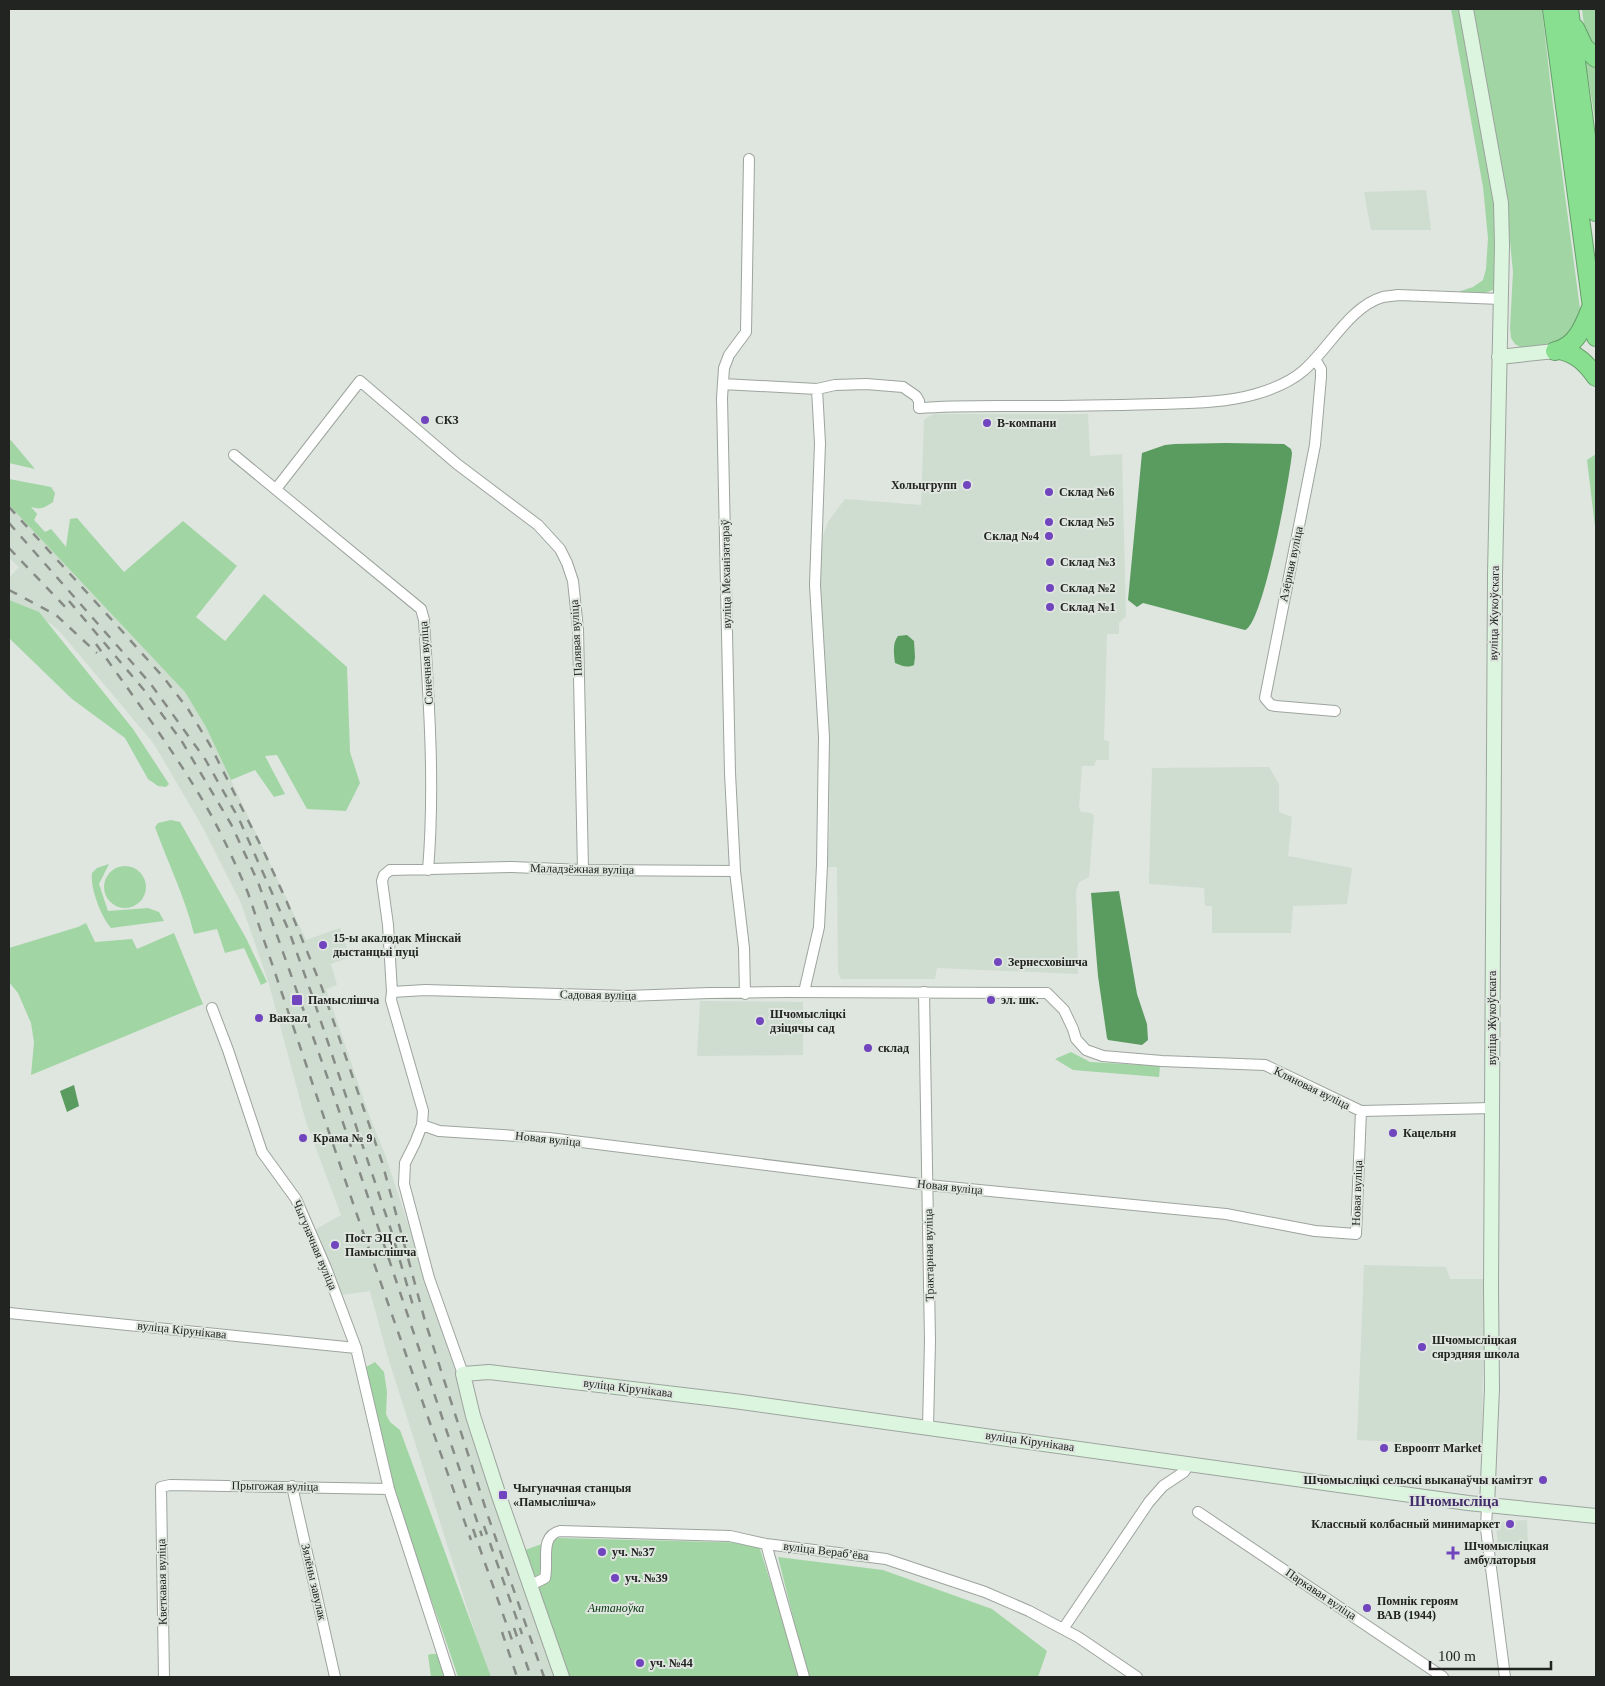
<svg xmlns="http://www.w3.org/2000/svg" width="1605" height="1686" viewBox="0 0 1605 1686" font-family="'Times New Roman',serif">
<rect width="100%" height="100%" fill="#dfe5df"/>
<path fill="#cfdcd0" d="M1426,190L1431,230H1371L1364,192Z
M934,414H1088L1090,456L1122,454L1126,616L1119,623V634H1107L1104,740L1109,741V760H1096L1094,766H1082L1079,808L1081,812L1091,813L1094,816L1089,877L1079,882L1076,891L1078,974L937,968L935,979H841L838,972L837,867H827L830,824L827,691L819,582L823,536L828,522L845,499L921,505L924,420L928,417Z
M9,481L37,514L34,520L45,532L52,530L187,686L306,940L340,928L350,957L331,964L337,985L326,989L369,1115L386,1157L556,1677H489L387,1354L370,1291L342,1295L316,1229L341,1215L306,1122L269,984L241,903L202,826L154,744L61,633L51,624L9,602V578L19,567L9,558Z
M1269,767L1279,784V812L1292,817L1288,856L1352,868L1347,904L1293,906L1291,933H1212V906H1205L1204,888L1149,884L1152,768Z
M700,1001L803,1002V1055L697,1056Z
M1364,1265L1446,1267L1450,1279H1484L1482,1446L1357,1440Z
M1527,1520L1528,1547L1498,1550L1496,1522Z"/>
<path fill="#a1d6a4" d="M1451,9H1461L1495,191L1497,288L1483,294L1458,292L1473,287L1483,280L1486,269L1488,238L1483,187Z
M1472,9H1542L1552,97L1580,309L1579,321L1576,329L1557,345L1520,347L1515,344L1511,338L1510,328L1513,272L1507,210L1503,174Z
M1582,9H1596V54L1586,41Z
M1585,58L1596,65V126Z
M9,438L35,469L9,463Z
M1596,454V535L1587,460Z
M9,479L51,487L55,493L53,502C44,508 41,510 31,507L37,514L34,520L45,532L51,529L66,547L70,519L77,518L124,572L183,521L237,566L196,617L225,641L264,594L347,667L350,752L360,783L346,811L307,809L277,755L265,756L285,794L274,797L255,770L231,780L206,727L185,692L9,505Z
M9,600L39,612L133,729L169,784L166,787L158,786L148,779L125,738L72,699L9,638Z
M171,820L180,822L246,938L267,982L261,985L244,948L225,953L217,929L194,934C185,897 168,863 155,827L158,823Z
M109,864L99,884L108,911L148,908L159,912L164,921L111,928C101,917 90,888 92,873L97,868Z
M104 887a21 21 0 1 1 42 0a21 21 0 1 1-42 0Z
M86,923L95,942L132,939L137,949L174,933L203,1004L31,1075L34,1042L31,1023L18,993L9,982V948L78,927Z
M1071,1052L1090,1062L1160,1066L1159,1077L1073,1070L1055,1059Z
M375,1362L384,1372L387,1392L386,1414L390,1422L400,1430L491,1677H458C426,1577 377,1472 366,1367Z
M559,1538L758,1543L801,1677H567L522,1551Z
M778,1557L883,1570L992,1609L1047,1651L1038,1677H808Z
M431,1654H437L439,1656L446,1677H431L428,1655Z"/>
<path fill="#5a9b5f" d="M1225,443L1284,444L1291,449L1292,453C1290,477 1263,624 1245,630L1147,604L1143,603L1137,607L1128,600L1142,453L1165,445L1175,444Z
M907,635L914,641L915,657L914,665C907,668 902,666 895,663C894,654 892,644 898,636Z
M1119,891L1137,994L1147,1024L1148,1040L1142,1045L1108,1040L1107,1038L1098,976L1091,893Z
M74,1085L79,1106L67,1112L60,1091Z"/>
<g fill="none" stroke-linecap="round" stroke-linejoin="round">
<defs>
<path id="street" d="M1315,359L1321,369V377L1315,445L1265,698L1271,705L1276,706L1335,711
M723,384L817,389L835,385L866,384L903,387L916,396L919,401V408C959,405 1000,406 1040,406C1080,406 1119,405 1158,404C1190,403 1225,403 1256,394C1273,389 1289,383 1303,371C1328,350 1350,306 1383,297C1388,296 1393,296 1398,295L1501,299
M234,455L421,609L424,620C429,703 435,786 428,870
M276,489L360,381L457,464L538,525L560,549L567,563L573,581L578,629L583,870
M392,992L425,990L627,996L709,993L787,992L1047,993L1064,1010L1073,1029L1076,1039L1086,1050L1103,1056L1162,1061L1265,1065L1361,1111L1492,1108
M804,992L819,927L822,865L824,737L815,585L820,443L817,389
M924,992L930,1341L928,1427
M745,994L744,948L735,871L730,773L722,398L724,368L729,355L746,332L749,159
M212,1008L228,1050L262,1152L296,1199L326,1268L356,1348L389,1489L450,1677
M422,1125L439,1131L549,1138L928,1185L1226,1214L1315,1231L1356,1234L1361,1111
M9,1313L356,1348
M463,1374L429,1278L404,1184L405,1163L415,1143L422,1125L423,1111L391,1000L392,992L388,925L382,881L384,875L390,870L512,867L583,870L735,871
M292,1486L335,1677
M1487,1506L1486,1529L1505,1677
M1198,1512L1443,1677
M766,1544L804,1677
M529,1586L545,1578C549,1561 539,1536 560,1531L730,1536L766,1544L886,1559L985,1592L1029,1611L1078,1637L1137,1677
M1063,1629L1149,1502L1163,1486L1184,1472L1186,1469L1187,1463
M164,1677L161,1487L170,1485L389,1489"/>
<path id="secondary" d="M1466,9L1501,203L1502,245L1495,575L1491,1288L1492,1388L1487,1506
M1499,357L1555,351
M562,1677L499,1496L473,1416L463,1374L489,1372L734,1401L1468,1503L1596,1516"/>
<path id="highway" d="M1552,9L1596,337
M1569,9L1596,212
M1575,28L1584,47L1596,58
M1560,350C1577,354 1586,363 1596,377
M1555,351C1577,347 1585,323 1592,305"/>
</defs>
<use href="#street" stroke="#9da49e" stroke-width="12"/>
<use href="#secondary" stroke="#9da49e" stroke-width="16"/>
<use href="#highway" stroke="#659e6a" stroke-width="20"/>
<use href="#street" stroke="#fff" stroke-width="10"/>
<use href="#secondary" stroke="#dcf5de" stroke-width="14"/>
<use href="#highway" stroke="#89df90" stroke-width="18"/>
<path stroke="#868b86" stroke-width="2.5" stroke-dasharray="9 9" stroke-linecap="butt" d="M9,507L122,631L164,678L188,709L210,745L264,852L286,900L322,988L382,1162L425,1321L488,1516L544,1677
M9,523L150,683L205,759L239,819L289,931L312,995L391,1230L414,1309
M9,548L71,613
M9,590L56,615L97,653
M69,601L144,690L181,740L231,824L258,882L333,1093L482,1536
M96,644C130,692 166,740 197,791C217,823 233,858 248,893L356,1212L471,1540
M484,1526L522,1634
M473,1529L512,1640
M514,1628L531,1677
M502,1632L517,1677"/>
</g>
<g fill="#7045bd" stroke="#dfe5df" stroke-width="2">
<circle cx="425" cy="420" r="5"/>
<circle cx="987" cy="423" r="5"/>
<circle cx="967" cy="485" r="5"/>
<circle cx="1049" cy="492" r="5"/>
<circle cx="1049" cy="522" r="5"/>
<circle cx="1049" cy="536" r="5"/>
<circle cx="1050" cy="562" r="5"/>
<circle cx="1050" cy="588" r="5"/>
<circle cx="1050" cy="607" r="5"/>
<circle cx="323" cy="945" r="5"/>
<circle cx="998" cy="962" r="5"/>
<rect x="291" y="994" width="12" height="12" rx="2.5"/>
<circle cx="991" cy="1000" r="5"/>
<circle cx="259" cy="1018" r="5"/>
<circle cx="760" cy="1021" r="5"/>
<circle cx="868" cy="1048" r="5"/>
<circle cx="1393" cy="1133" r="5"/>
<circle cx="303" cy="1138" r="5"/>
<circle cx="335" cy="1245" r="5"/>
<circle cx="1422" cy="1347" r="5"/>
<circle cx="1384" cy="1448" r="5"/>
<circle cx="1543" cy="1480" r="5"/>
<rect x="498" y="1490" width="10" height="10" rx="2.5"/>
<circle cx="1510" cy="1524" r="5"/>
<circle cx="602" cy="1552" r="5"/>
<path d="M1450.5 1545.5h5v5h5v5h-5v5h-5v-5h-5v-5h5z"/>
<circle cx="615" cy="1578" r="5"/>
<circle cx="1367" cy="1608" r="5"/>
<circle cx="640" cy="1663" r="5"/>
</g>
<g text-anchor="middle" stroke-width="4" stroke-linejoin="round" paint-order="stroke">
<g font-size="12" font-weight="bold" fill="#222422" stroke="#dfe5df" text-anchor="start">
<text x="435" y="424">СКЗ</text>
<text x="997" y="427">В-компани</text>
<text x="957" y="489" text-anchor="end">Хольцгрупп</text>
<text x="1059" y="496">Склад №6</text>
<text x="1059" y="526">Склад №5</text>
<text x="1039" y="540" text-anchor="end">Склад №4</text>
<text x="1060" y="566">Склад №3</text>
<text x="1060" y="592">Склад №2</text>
<text x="1060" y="611">Склад №1</text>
<text x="333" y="942">15-ы акалодак Мінскай<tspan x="333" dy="14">дыстанцыі пуці</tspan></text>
<text x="1008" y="966">Зернесховішча</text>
<text x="308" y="1004">Памыслішча</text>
<text x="1001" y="1004">эл. шк.</text>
<text x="770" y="1018">Шчомысліцкі<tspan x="770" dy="14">дзіцячы сад</tspan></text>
<text x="269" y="1022">Вакзал</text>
<text x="878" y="1052">склад</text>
<text x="1403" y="1137">Кацельня</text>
<text x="313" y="1142">Крама № 9</text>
<text x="345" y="1242">Пост ЭЦ ст.<tspan x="345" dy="14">Памыслішча</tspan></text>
<text x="1432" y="1344">Шчомысліцкая<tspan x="1432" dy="14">сярэдняя школа</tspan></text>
<text x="1394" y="1452">Евроопт Market</text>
<text x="1533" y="1484" text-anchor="end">Шчомысліцкі сельскі выканаўчы камітэт</text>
<text x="513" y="1492">Чыгуначная станцыя<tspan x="513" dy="14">«Памыслішча»</tspan></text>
<text x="1500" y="1528" text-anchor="end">Классный колбасный минимаркет</text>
<text x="1464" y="1550">Шчомысліцкая<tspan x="1464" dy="14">амбулаторыя</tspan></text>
<text x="612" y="1556">уч. №37</text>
<text x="625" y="1582">уч. №39</text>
<text x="1377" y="1605">Помнік героям<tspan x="1377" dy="14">ВАВ (1944)</tspan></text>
<text x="650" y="1667">уч. №44</text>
</g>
<g font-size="12" fill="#222422" stroke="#dfe5df">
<text transform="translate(1291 564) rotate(-78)" y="4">Азёрная вуліца</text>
<text transform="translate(726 574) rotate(-91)" y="4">вуліца Механізатараў</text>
<text transform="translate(1494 613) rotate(-89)" y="4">вуліца Жукоўскага</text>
<text transform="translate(576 638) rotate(-93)" y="4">Палявая вуліца</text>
<text transform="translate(426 663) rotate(-94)" y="4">Сонечная вуліца</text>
<text transform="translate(582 869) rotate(1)" y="4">Маладзёжная вуліца</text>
<text transform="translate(598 995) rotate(1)" y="4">Садовая вуліца</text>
<text transform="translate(1492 1018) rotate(-90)" y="4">вуліца Жукоўскага</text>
<text transform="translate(1312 1088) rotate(26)" y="4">Кляновая вуліца</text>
<text transform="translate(548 1139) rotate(6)" y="4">Новая вуліца</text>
<text transform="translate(950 1187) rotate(6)" y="4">Новая вуліца</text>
<text transform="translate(1357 1193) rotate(-88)" y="4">Новая вуліца</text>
<text transform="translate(315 1245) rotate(67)" y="4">Чыгуначная вуліца</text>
<text transform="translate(929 1255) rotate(-91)" y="4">Трактарная вуліца</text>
<text transform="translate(182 1330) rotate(6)" y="4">вуліца Кірунікава</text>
<text transform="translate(628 1388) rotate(7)" y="4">вуліца Кірунікава</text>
<text transform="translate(1030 1441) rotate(8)" y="4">вуліца Кірунікава</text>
<text transform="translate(275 1486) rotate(1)" y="4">Прыгожая вуліца</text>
<text transform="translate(826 1551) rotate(7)" y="4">вуліца Верабʼёва</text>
<text transform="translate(162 1582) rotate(-91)" y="4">Кветкавая вуліца</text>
<text transform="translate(314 1582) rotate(77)" y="4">Зялёны завулак</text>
<text transform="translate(1321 1594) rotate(34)" y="4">Паркавая вуліца</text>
</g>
<g font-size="12" font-style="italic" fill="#04360e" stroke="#dfe5df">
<text x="616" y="1612">Антаноўка</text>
</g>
<g font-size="15" font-weight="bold" fill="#422e6a" stroke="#dfe5df">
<text x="1454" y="1506">Шчомысліца</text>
</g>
</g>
<rect width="1605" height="1686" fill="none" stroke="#222422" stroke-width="20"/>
<path d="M1430 1661v8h121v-8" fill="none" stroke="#222422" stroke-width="2.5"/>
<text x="1438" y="1661" font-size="15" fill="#222422" stroke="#dfe5df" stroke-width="4" paint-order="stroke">100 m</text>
</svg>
